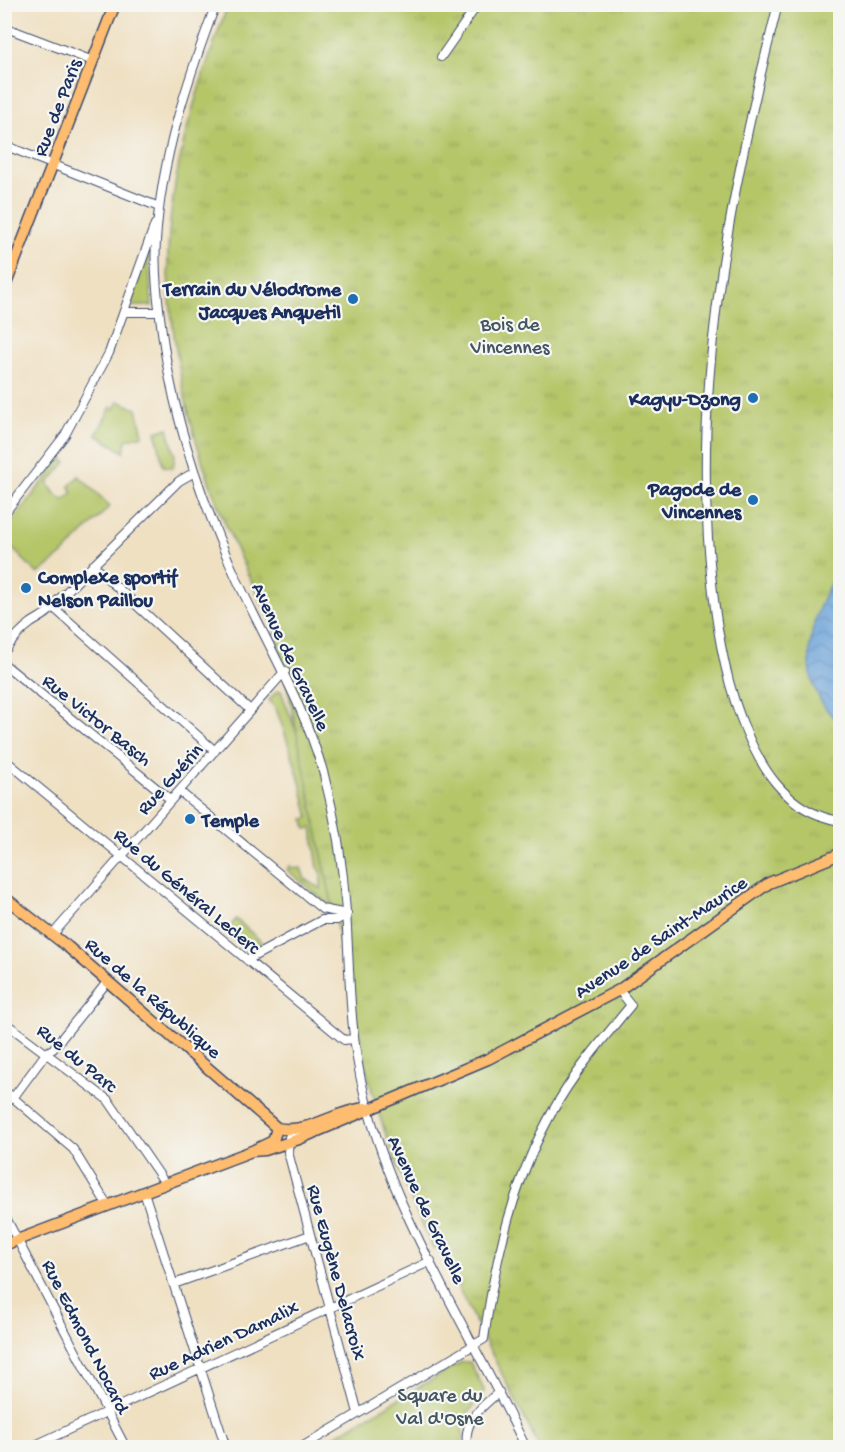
<svg xmlns="http://www.w3.org/2000/svg" width="845" height="1452" viewBox="0 0 845 1452" font-family="'Gochi Hand',sans-serif">
<defs>
<pattern id="park-tufts" width="24" height="20" patternUnits="userSpaceOnUse" patternTransform="scale(1.5)"><rect width="24" height="20" fill="#b5c669"/><path d="M3 7l-1-3M5 7V3M7 7l1-3M15 17l-1-3M17 17v-4M19 17l1-3" fill="none" stroke="#9baa5d"/></pattern>
<pattern id="water-waves" width="16" height="10" patternUnits="userSpaceOnUse" patternTransform="scale(1.5)"><rect width="16" height="10" fill="#6aa2d8"/><path d="M0 5q4-4 8 0t8 0" fill="none" stroke="#5684b2"/></pattern>
</defs>
<rect width="100%" height="100%" fill="#f6f6f2"/>
<filter id="ink" filterUnits="userSpaceOnUse"><feTurbulence type="fractalNoise" baseFrequency=".0167" numOctaves="2"/><feDisplacementMap in="SourceGraphic" scale="12" xChannelSelector="R" yChannelSelector="G"/><feConvolveMatrix kernelMatrix="1 2 1 2 8 2 1 2 1" color-interpolation-filters="sRGB"/></filter>
<filter id="wash" filterUnits="userSpaceOnUse"><feTurbulence type="fractalNoise" baseFrequency=".008" numOctaves="4" result="noise"/><feDisplacementMap in="SourceGraphic" scale="24" xChannelSelector="R" yChannelSelector="G"/><feGaussianBlur stdDeviation="1.35" result="paint"/><feColorMatrix in="noise" values="0 0 0 0 0 0 0 0 0 0 0 0 0 0 0 0 0 1.4 0 .05"/><feComposite in="paint" operator="in"/></filter>
<g filter="url(#wash)">
<rect width="100%" height="100%" fill="#efe0c2"/>
<path fill="#b5c669" stroke="#687a64" stroke-width="1.5" d="M148,253L152,306H132L131,302Z
M118,401L137,409L143,435L126,440L124,452L96,435L111,407L114,409Z
M168,428L175,455L173,468L163,466L156,432Z
M62,458L66,462L48,483L55,494L64,500L73,492L69,486L79,476L110,506L62,555L38,574L5,541V530Z
M277,691H281L309,765L334,902L329,905L287,870L290,866L293,869L301,868L305,879L321,889V871L318,868L312,828L306,829L304,819L309,818C301,781 289,744 276,709L269,700Z
M236,919L238,921L263,943L246,950L231,937L235,933L229,928Z
M462,1362H470L484,1390L482,1396L461,1422L464,1439L455,1447L314,1448Z"/>
<path fill="url(#park-tufts)" stroke="#687a64" stroke-width="1.5" d="M228,5H840V1447H539L438,1248H433C405,1189 382,1132 366,1069L275,627C223,532 186,435 173,328C170,303 167,280 168,255C170,169 198,84 228,5Z"/>
<path fill="url(#water-waves)" stroke="#42689b" stroke-width="1.5" d="M840,207V326L837,255Z
M840,568V723C791,683 809,613 840,568Z"/>
</g>
<g filter="url(#ink)">
<g fill="none" stroke-linecap="round" stroke-linejoin="round">
<defs>
<path id="minor" d="M216,4C187,81 161,159 156,241C154,271 158,302 162,332C173,417 199,495 234,573C265,641 304,703 324,775C336,820 343,865 346,911C350,973 349,1033 364,1093C393,1216 472,1334 526,1448
M778,4C731,189 691,383 711,574C716,622 723,670 740,716C758,765 785,812 840,821
M4,27L93,61
M441,57L478,4
M4,145L159,207
M125,312H159
M4,514L65,435L109,353L155,224
M93,565L250,710
M54,608L215,751
M4,652C11,642 21,630 31,623C42,616 50,613 57,601L179,481L193,473
M4,664L171,800
M4,759L344,1040L353,1039
M179,791L322,909L347,914
M53,934L285,671
M247,960L322,920H337L347,914
M4,1022L108,1100L165,1183
M4,1090L73,1149L108,1206
M4,1102L13,1098L47,1052L53,1049L108,981
M299,1130L289,1137L288,1152L358,1413
M144,1192L226,1448
M4,1214L126,1448
M174,1284L310,1235
M29,1448L431,1261
M300,1448L484,1339C497,1245 520,1152 577,1073C594,1049 613,1027 631,1005L619,990
M468,1448C461,1423 481,1407 499,1392"/>
<path id="major" d="M4,289L115,4
M4,897L68,947L277,1128
M277,1128C308,1135 334,1111 365,1108
M252,1151L265,1150L299,1139L488,1059L619,990L769,883L840,854
M4,1245L252,1151L273,1141L277,1128"/>
</defs>
<use href="#minor" stroke="#3b4a6d" stroke-width="10"/>
<use href="#major" stroke="#3b4a6d" stroke-width="13"/>
<use href="#minor" stroke="#fff" stroke-width="8"/>
<use href="#major" stroke="#fdbc70" stroke-width="10"/>
</g>
</g>
<g fill="#1f6fb2" stroke="#f6f6f2" stroke-width="2">
<circle cx="353" cy="299" r="6"/>
<circle cx="753" cy="398" r="6"/>
<circle cx="753" cy="500" r="6"/>
<circle cx="26" cy="588" r="6"/>
<circle cx="190" cy="819" r="6"/>
</g>
<g text-anchor="middle" stroke-width="4.5" stroke-linejoin="round" paint-order="stroke">
<g font-size="20" fill="#1b2f5e" stroke="#f6f6f2">
<text transform="translate(56 107) rotate(-69)" y="7">Rue de Paris</text>
<text transform="translate(292 656) rotate(65)" y="7">Avenue de Gravelle</text>
<text transform="translate(98 719) rotate(39)" y="7">Rue Victor Basch</text>
<text transform="translate(169 778) rotate(-48)" y="7">Rue Guérin</text>
<text transform="translate(188 890) rotate(40)" y="7">Rue du Général Leclerc</text>
<text transform="translate(660 936) rotate(-34)" y="7">Avenue de Saint-Maurice</text>
<text transform="translate(154 997) rotate(41)" y="7">Rue de la République</text>
<text transform="translate(78 1057) rotate(39)" y="7">Rue du Parc</text>
<text transform="translate(428 1209) rotate(65)" y="7">Avenue de Gravelle</text>
<text transform="translate(338 1272) rotate(75)" y="7">Rue Eugène Delacroix</text>
<text transform="translate(87 1336) rotate(63)" y="7">Rue Edmond Nocard</text>
<text transform="translate(223 1339) rotate(-25)" y="7">Rue Adrien Damalix</text>
</g>
<g font-size="20" font-weight="bold" fill="#1b2f5e" stroke="#f6f6f2" text-anchor="end">
<text x="341" y="295">Terrain du Vélodrome<tspan x="341" dy="23">Jacques Anquetil</tspan></text>
<text x="741" y="405">Kagyu-Dzong</text>
<text x="741" y="495">Pagode de<tspan x="741" dy="23">Vincennes</tspan></text>
<text x="38" y="583" text-anchor="start">Complexe sportif<tspan x="38" dy="23">Nelson Paillou</tspan></text>
<text x="202" y="826" text-anchor="start">Temple</text>
</g>
<g font-size="20" fill="#425561" stroke="#f6f6f2">
<text x="510" y="330">Bois de<tspan x="510" dy="23">Vincennes</tspan></text>
<text x="440" y="1401">Square du<tspan x="440" dy="23">Val d'Osne</tspan></text>
</g>
</g>
<rect width="845" height="1452" fill="none" stroke="#f6f6f2" stroke-width="24"/>
</svg>
